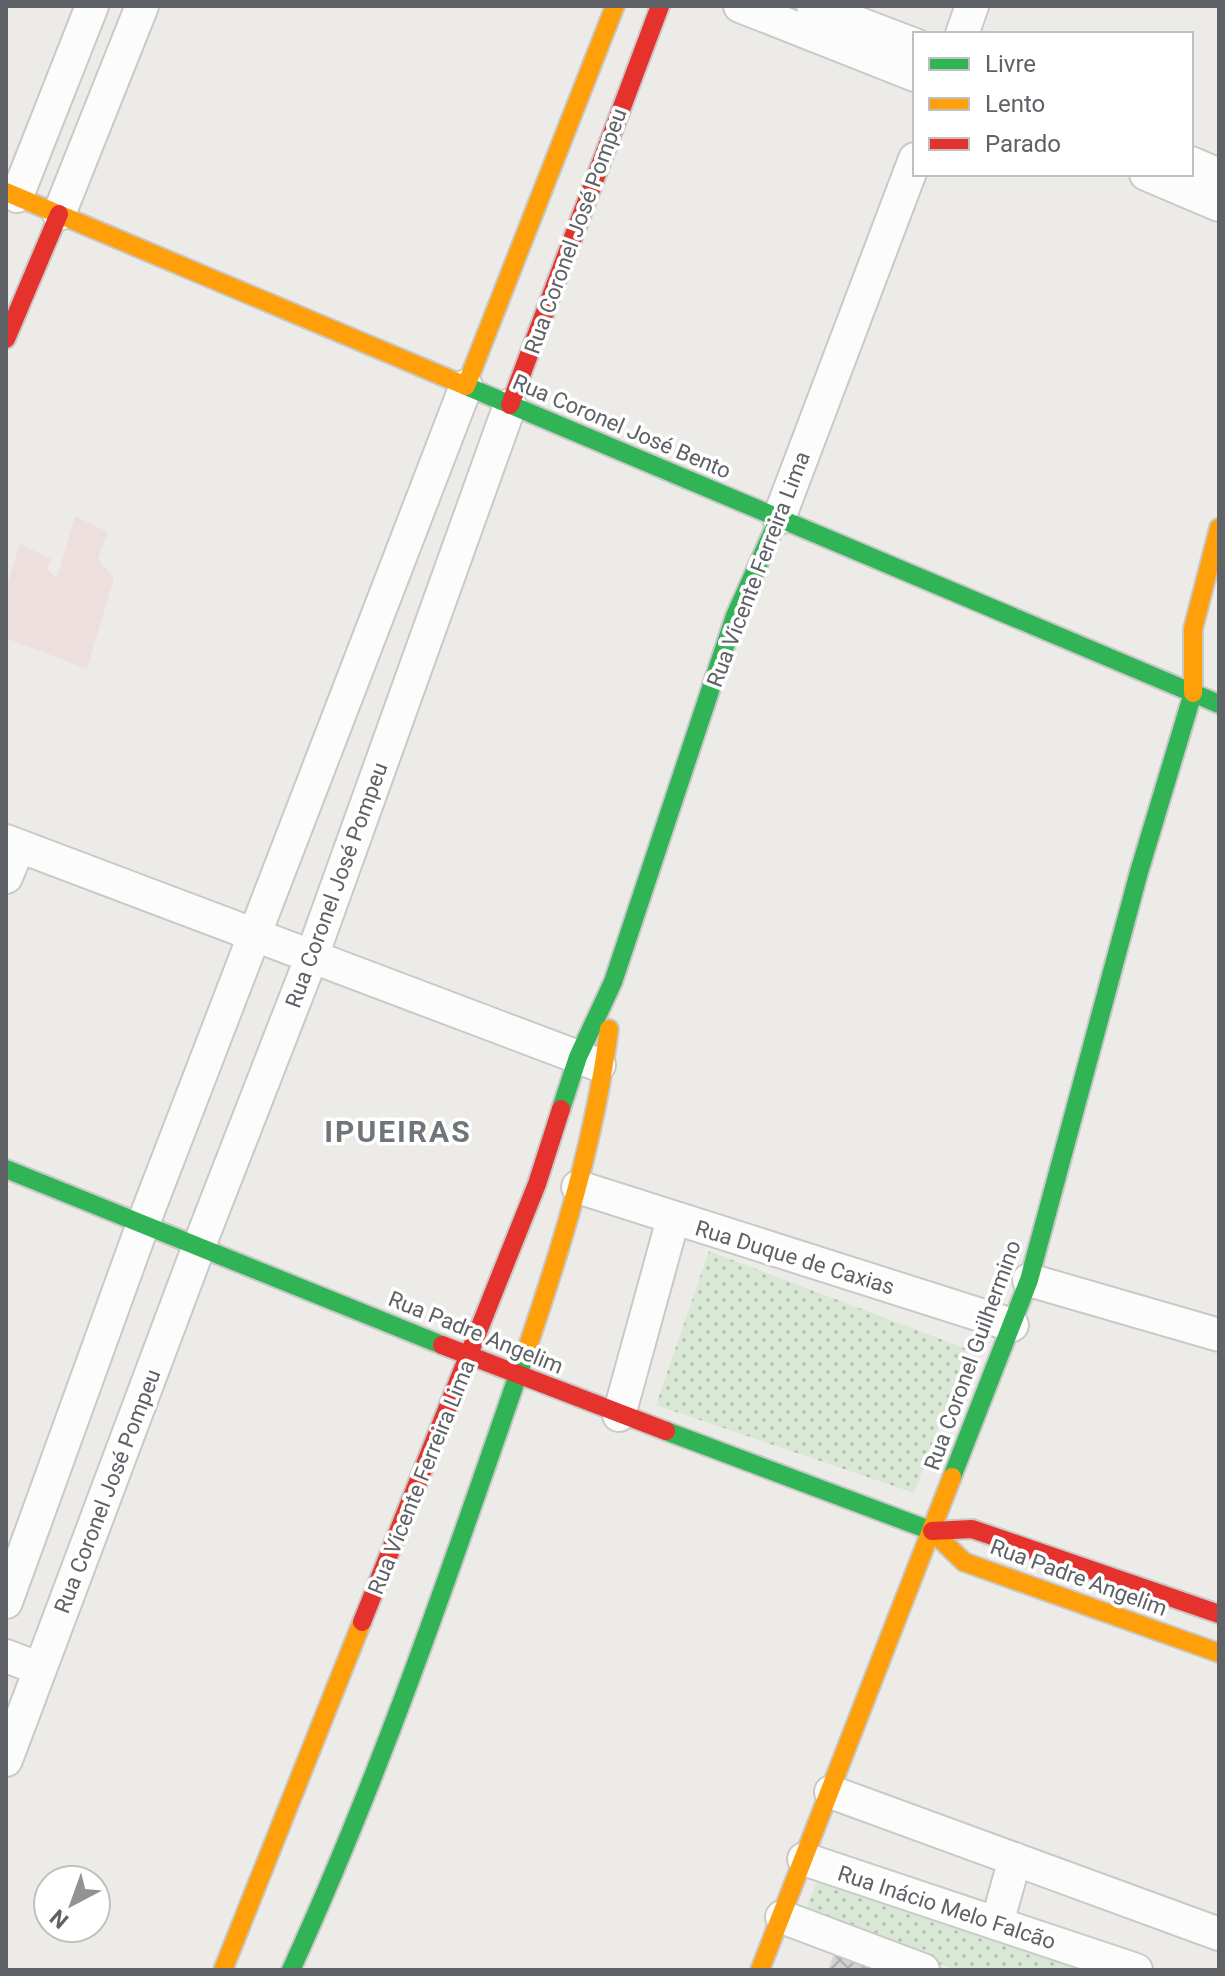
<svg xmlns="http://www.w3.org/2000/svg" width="1225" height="1976" viewBox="0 0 1225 1976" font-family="Roboto,sans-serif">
<defs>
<pattern id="park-dots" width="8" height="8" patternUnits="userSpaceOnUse" patternTransform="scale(2)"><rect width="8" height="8" fill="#d9e8d4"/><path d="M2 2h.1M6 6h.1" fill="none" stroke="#b3bfb0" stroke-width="1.8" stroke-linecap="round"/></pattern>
<pattern id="building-cross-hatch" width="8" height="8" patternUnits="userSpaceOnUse" patternTransform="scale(2)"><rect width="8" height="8" fill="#d4d2d1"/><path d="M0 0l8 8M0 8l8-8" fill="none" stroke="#afaead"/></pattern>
</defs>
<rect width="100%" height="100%" fill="#edebe8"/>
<path fill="#ecdfde" d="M75,516L108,532L98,559L114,578L87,669L6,638V588L20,544L51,559L47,569L57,578Z"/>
<path fill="url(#park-dots)" d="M709,1251L967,1349L914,1493L656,1405Z
M817,1881L1092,1970H956L804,1915Z"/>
<path fill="url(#building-cross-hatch)" stroke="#dcdad7" stroke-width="2" d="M837,1947L878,1968L877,1970H829Z"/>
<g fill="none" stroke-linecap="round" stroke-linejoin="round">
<defs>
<path id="street" d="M740,6L915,75
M813,6L915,45
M962,34L972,6
M1191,163L1219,175
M1146,174L1219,205
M17,196L92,6
M59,214L142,6
M779,518L915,159
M6,841L599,1065
M6,877L19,846
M578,1187L1012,1325
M1029,1280L1219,1335
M619,1415L673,1219
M6,1602L143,1224L466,386
M6,1656L40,1669
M6,1760L199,1246L312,956L510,405
M831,1792L1219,1934
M804,1859L1136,1970
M782,1917L923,1970
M997,1923L1015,1859"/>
<path id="fast" d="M466,386L1219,704
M561,1109L578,1057L613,982L735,616L779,518
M6,1169L442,1345
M666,1431L932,1531
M952,1477L1029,1280L1139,872L1193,693
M291,1970C384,1767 455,1557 528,1346"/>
<path id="slow" d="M6,192L466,386
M466,386L615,6
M1193,693V629L1219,528
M528,1346C563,1242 595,1139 609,1029
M932,1531L964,1562L1219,1653
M223,1970L362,1622
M760,1970L952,1477"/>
<path id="jam" d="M6,339L59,214
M510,405L660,6
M442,1345L666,1431
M932,1531L972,1529L1219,1614
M362,1622L537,1184L561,1109"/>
</defs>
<use href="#street" stroke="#c9c9c8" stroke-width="36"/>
<use href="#fast" stroke="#c7c8c7" stroke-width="22"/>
<use href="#slow" stroke="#c7c8c7" stroke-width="22"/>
<use href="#jam" stroke="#c7c8c7" stroke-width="22"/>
<use href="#street" stroke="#fcfcfc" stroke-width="32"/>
<use href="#fast" stroke="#30b455" stroke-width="18"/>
<use href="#slow" stroke="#ff9f0a" stroke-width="18"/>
<use href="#jam" stroke="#e5322d" stroke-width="18"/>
</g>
<g text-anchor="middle" stroke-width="7" stroke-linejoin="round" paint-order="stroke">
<g font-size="22" fill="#5e6266" stroke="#fff">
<text transform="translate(575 231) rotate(-70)" y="8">Rua Coronel José Pompeu</text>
<text transform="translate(622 426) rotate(23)" y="8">Rua Coronel José Bento</text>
<text transform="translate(758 569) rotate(-69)" y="8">Rua Vicente Ferreira Lima</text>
<text transform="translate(336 885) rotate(-70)" y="8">Rua Coronel José Pompeu</text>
<text transform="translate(795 1257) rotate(17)" y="8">Rua Duque de Caxias</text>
<text transform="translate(476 1332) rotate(22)" y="8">Rua Padre Angelim</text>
<text transform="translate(972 1355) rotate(-70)" y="8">Rua Coronel Guilhermino</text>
<text transform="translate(421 1477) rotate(-68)" y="8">Rua Vicente Ferreira Lima</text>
<text transform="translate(107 1491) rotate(-69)" y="8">Rua Coronel José Pompeu</text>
<text transform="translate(1079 1577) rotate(20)" y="8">Rua Padre Angelim</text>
<text transform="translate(947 1907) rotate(18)" y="8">Rua Inácio Melo Falcão</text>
</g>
<g font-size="30" font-weight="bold" letter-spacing="2" fill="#6f7578" stroke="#fff">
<text x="398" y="1142">IPUEIRAS</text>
</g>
</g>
<rect width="1225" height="1976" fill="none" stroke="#5e6266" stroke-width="16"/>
<rect x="913" y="32" width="280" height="144" fill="#ffffff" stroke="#bfc0c2" stroke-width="2"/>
<rect x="929" y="58" width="40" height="12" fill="#30b455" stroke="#bfc0c2" stroke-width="2"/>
<text x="985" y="72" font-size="24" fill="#5e6266">Livre</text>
<rect x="929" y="98" width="40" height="12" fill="#ff9f0a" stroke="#bfc0c2" stroke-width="2"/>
<text x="985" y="112" font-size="24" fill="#5e6266">Lento</text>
<rect x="929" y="138" width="40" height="12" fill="#e5322d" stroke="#bfc0c2" stroke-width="2"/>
<text x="985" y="152" font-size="24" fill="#5e6266">Parado</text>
<g transform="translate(72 1904) rotate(221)"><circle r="38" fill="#ffffff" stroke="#bfc0c2" stroke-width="2"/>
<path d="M0-6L14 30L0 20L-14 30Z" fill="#909294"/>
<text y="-12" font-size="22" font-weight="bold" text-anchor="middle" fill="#5e6266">N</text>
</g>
</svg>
